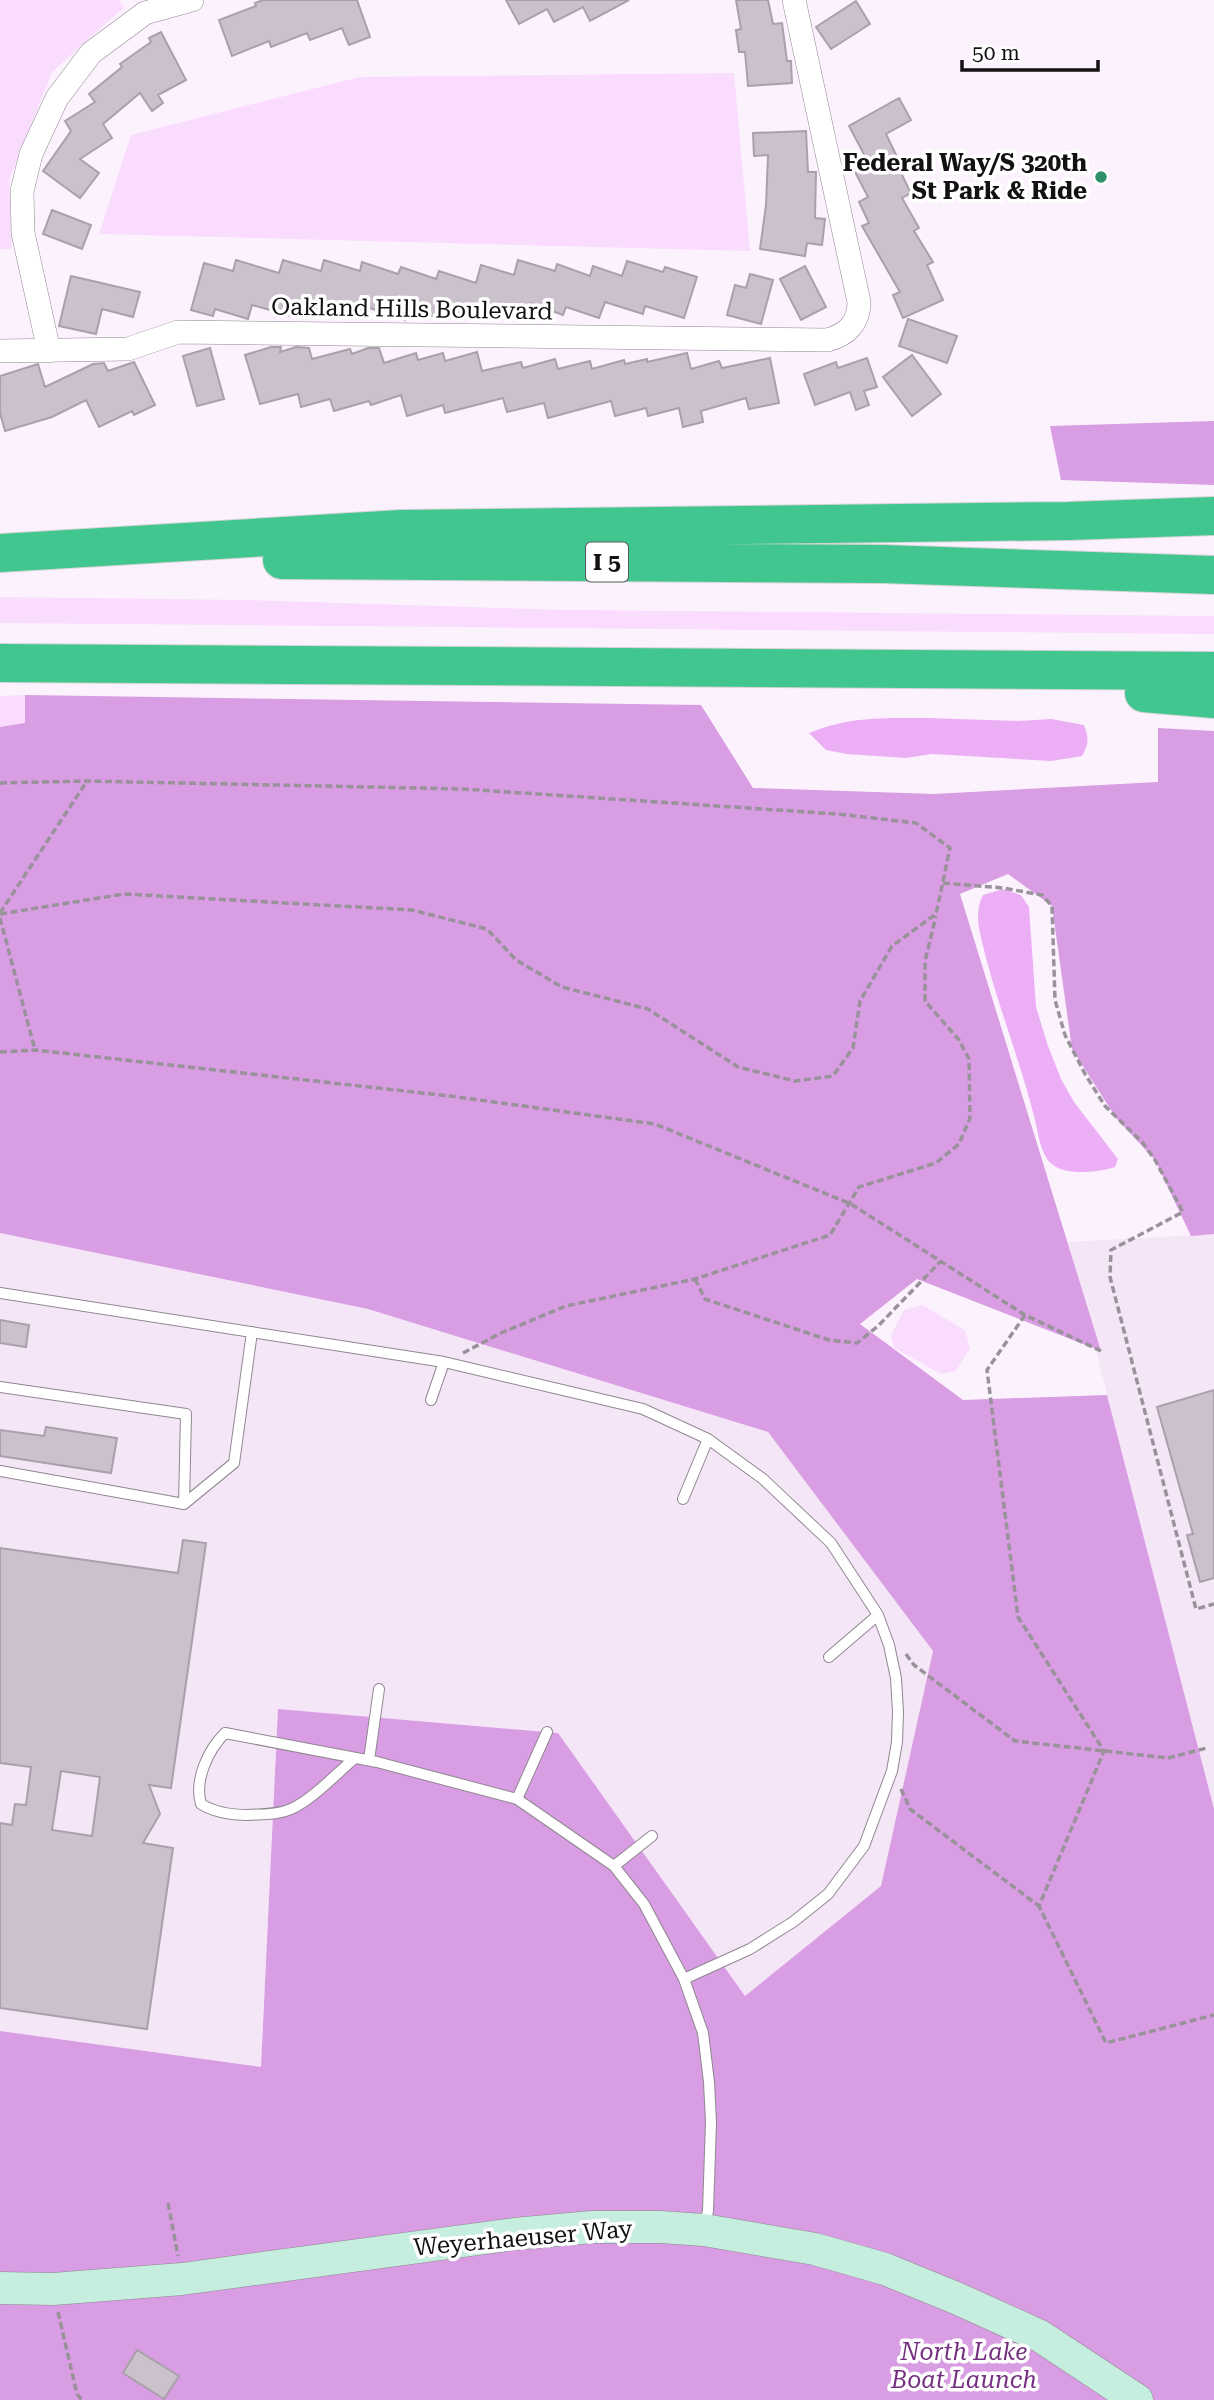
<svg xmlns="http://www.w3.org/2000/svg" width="1214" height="2400" viewBox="0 0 1214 2400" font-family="'Roboto Serif',serif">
<rect width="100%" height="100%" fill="#fcf2fe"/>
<path fill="#f4e5f7" d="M0,1233L368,1309L768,1432L933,1651L881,1886L745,1996L558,1733L278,1709L261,2067L0,2031Z
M1214,1234V1809L1068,1242Z"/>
<path fill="#f9dcfe" d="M0,0H119L124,7L52,72L9,180L12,249H0Z
M734,73L750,251L99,234L131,135L360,77Z
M0,597L248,600L567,610L1214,616V634L0,623Z
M25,695V724L0,727V696Z
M922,1305L965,1330L970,1348L956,1371L941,1374L894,1348L891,1335L904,1310Z"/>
<path fill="#d89de2" d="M1214,421V485L1061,480L1050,426Z
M25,695L701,705L753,788L934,794L1158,782V728L1214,731V1234L1191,1236L1155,1160L1116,1118L1072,1049L1052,906L1008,874L960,894L1101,1351L917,1279L860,1324L963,1400L1107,1395L1214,1809V2400H0V2031L261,2067L278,1709L558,1733L745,1996L881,1886L933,1651L768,1432L368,1309L0,1233V727L25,723Z"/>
<path fill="#ecaff6" d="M927,718L1018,721L1051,719L1084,725C1089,738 1089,744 1082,756L1051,761L932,754L906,758L847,754L826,750L809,733C850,716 884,718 927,718Z
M1003,889L1021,895L1029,907L1036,1007L1048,1046L1061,1079L1074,1102L1118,1159L1115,1167C1099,1172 1068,1176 1053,1165C1040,1156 1038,1130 1034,1116C1019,1057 996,1001 982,942C978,926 975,910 983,895Z"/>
<path fill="#cbc1cc" stroke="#a9a0ab" stroke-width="2" fill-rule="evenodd" d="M263,0H357L370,37L349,45L342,28L310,40L307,33L271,47L269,41L232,56L219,20L256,6L255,3Z
M506,0H629L590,21L583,7L554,22L547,9L519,24Z
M736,0H768L773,24L782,23L787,61H791L792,83L748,86L745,52H739L736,30L741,29Z
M856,1L870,24L831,49L816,27Z
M161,32L186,80L158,95L163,103L152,111L140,93L103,124L112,138L80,159L99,173L80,198L43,171L71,131L65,121L95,102L89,94L122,67L120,64L151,42L149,38Z
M899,98L911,120L886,134L900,163L897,165L911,193L902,198L919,228L914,231L933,262L927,265L943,300L903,318L893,295L900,292L862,226L869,223L859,202L868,197L853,168L867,160L849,126Z
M806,131L808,172H816L815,218L825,219L822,245L807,243L805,256L760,249L766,205L768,155L754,156L753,133Z
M52,210L91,225L82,249L43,234Z
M236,260L279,273L283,260L321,271L324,260L360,271L362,262L398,274L401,267L436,279L439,271L476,283L481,265L514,275L518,260L555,271L557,264L590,276L593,266L622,276L627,261L663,272L665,267L697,277L684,318L645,306L643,314L605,302L599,318L566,307L563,315L530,303L525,319L492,308L488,320L450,311L448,319H441L409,308L405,320L364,306L368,316L334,305L332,314L295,303L291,316L252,305L248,319L215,309L213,316L191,310L204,263L233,271Z
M805,266L826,307L801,320L780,279Z
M750,274L773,280L761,324L727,315L735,285L746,288Z
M71,276L140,292L133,317L102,309L96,334L59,326Z
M908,319L957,336L947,363L899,346Z
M271,347H281L280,352L296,347L309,348L312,359L350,349L352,354L368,348H379L384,363L416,353L418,360L443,353L445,361L477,352L482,371L521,362L523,368L555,359L558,369L590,361L592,369L624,360L625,364L647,359V362L687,353L691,369L719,361L722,368L770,358L779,403L749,409L746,398L701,411L703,422L683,427L679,408L648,416L646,408L615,416L611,401L548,418L544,403L507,412L503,398L445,413L443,405L407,416L401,395L371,405L369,401L334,411L330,399L301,407L298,394L260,404L245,355Z
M210,348L224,399L197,406L183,356Z
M912,355L941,394L912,416L883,377Z
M867,358L877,387L864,391L869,405L856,410L850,392L815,405L804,374L836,362L838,368Z
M134,362L155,405L134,415L132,411L99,427L86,400L52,417L5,431L0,413V376L38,364L45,387L93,364L104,363L108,371Z
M0,1320L29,1325L26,1347L0,1343Z
M1214,1390V1578L1200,1582L1187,1535L1193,1534L1157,1407Z
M46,1427L117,1438L111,1473L0,1456V1430L44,1436Z
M183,1540L206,1543L171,1788L149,1785L160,1814L143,1843L173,1848L147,2029L0,2008V1823L12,1825L15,1804L26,1805L31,1767L0,1763V1548L178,1573ZM61,1771L100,1777L92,1836L52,1830Z
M137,2350L179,2376L164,2399L123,2373Z"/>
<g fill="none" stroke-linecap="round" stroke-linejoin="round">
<defs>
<path id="lane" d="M0,1293L444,1362L643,1409L708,1439L763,1479L831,1543L878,1615L889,1645L896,1678L898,1712L897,1742L892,1771L864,1846L828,1894L793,1922L750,1949L684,1979L703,2033L709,2082L711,2122L708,2211L704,2227
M0,1387L186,1414L184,1504
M431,1400L444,1362
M0,1471L184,1504L234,1463L252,1332
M683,1499L708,1439
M829,1657L878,1615
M355,1758C337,1773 312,1800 291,1809C278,1815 263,1814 248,1815C233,1815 214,1812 201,1804C194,1780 208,1750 225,1733L377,1762L517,1799L614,1866L644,1904L684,1979
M369,1760L379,1689
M517,1799L547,1732
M614,1866L652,1836"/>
<path id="street" d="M0,351L128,349L178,332L827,340C847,335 859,323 859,302L794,0
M49,351L23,233L22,191L31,154L57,98L91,53L145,13L192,0"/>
<path id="secondary" d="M0,2288L53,2289L182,2279L514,2234L592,2227H660L704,2230L815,2249L885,2269L956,2298L1040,2336L1137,2400"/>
<path id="highway" d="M0,553L401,529L1068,521L1214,516
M282,560L883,564L1214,575
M0,663L1214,671
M1144,693L1214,699"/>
</defs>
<use href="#lane" stroke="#908791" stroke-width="12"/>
<use href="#street" stroke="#908791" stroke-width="24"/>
<use href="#secondary" stroke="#908791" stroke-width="33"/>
<use href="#highway" stroke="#d5d4d5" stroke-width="40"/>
<path stroke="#99929b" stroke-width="3.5" stroke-dasharray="7 3.5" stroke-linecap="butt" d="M0,783L87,781L463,789L838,814L916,823L950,848L936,914L892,946L860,1001L853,1048L833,1076L795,1081L738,1067L648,1009L562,987L516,960L487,929L412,910L124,894L0,914
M943,883L1003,888L1042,895L1052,906L1055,1000L1065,1035L1085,1074L1105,1106L1143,1143L1155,1160L1183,1212L1111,1250L1110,1277L1196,1609L1214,1604
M0,913L87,781
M0,918L35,1050
M0,1052L35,1050L450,1096L655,1124L851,1204L1025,1315L1101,1351
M695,1279L705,1299L829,1340L857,1343L878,1326L940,1262
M1025,1315L987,1370L1018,1617L1104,1751L1039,1906L1106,2043L1214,2015
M463,1353L501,1333L566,1306L695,1279L830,1235L859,1187L936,1163L959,1144L970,1118L969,1059L959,1040L925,1001V961L936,916
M906,1654L914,1665L1015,1741L1168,1758L1207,1748
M901,1789L910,1809L1039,1906
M168,2203L178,2256
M58,2312L77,2394L82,2400"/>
<use href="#lane" stroke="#fff" stroke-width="10"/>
<use href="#street" stroke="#fff" stroke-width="23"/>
<use href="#secondary" stroke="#c6eede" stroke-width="32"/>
<use href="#highway" stroke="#41c690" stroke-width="38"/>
</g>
<circle fill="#2f8f68" stroke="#fff" stroke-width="2.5" cx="1101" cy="177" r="7"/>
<g text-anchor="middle" stroke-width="7" stroke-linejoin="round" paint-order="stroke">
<rect fill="#fff" stroke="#5a585b" stroke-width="2" x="586" y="542.5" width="42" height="39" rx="5"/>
<g font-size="23" font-weight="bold" fill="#141115">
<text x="607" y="570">I 5</text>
</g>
<g font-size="24" font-weight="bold" fill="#141115" stroke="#fff" text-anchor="end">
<text x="1087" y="171">Federal Way/S 320th<tspan x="1087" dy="28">St Park &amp; Ride</tspan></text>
</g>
<g font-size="24" fill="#141115" stroke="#fff">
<text transform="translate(412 309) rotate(1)" y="8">Oakland Hills Boulevard</text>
<text transform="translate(523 2238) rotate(-5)" y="8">Weyerhaeuser Way</text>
</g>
<g font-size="24" font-style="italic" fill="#752f81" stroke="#fff">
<text x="964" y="2360">North Lake<tspan x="964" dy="28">Boat Launch</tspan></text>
</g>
</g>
<path d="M962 60v10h136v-10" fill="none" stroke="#141115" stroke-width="3.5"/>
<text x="972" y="60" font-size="21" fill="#141115" stroke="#ffffff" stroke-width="5" paint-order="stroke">50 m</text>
</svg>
